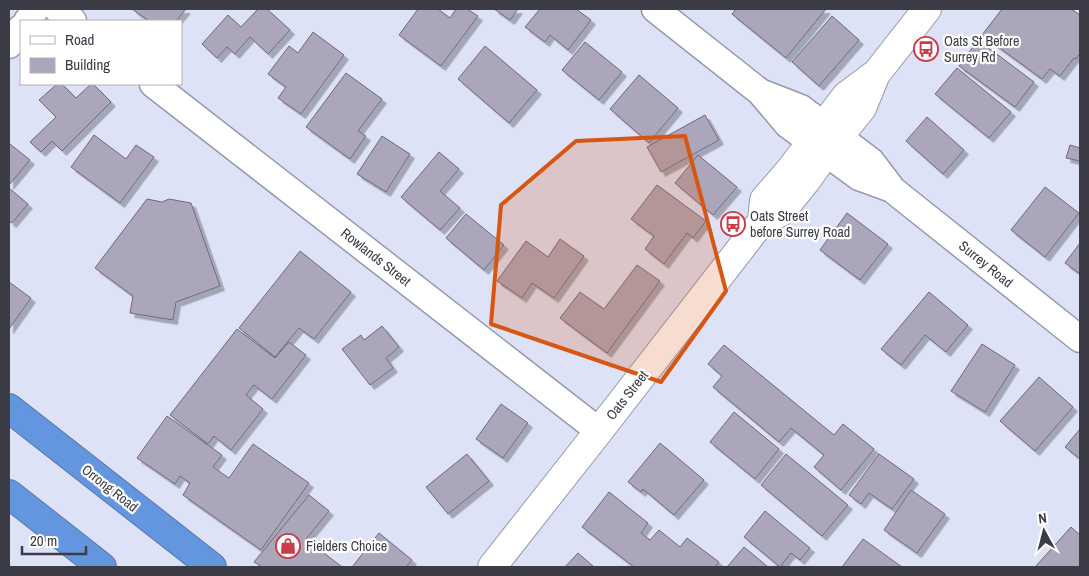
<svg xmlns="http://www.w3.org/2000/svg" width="1089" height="576" viewBox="0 0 1089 576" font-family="'Archivo Narrow',sans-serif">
<defs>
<filter id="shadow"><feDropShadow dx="4.5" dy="4.5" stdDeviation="0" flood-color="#0004"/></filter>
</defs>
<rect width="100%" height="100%" fill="#dee2f7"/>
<path fill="#aca6ba" stroke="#6e687b" filter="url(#shadow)" d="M132,9H186L176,21H149Z
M258,9H267L290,30L268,54L250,37L235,54L227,47L217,58L202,44L228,15L241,27Z
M418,9H438L450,18L456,9H467L478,16L441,66L399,35Z
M494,9H518L510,20Z
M540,9H576L591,20L568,50L550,35L545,42L525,27Z
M736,9H826L786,58L732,14Z
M1002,9H1071L1080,15V53L1076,59L1074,58L1060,76L1050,69L1042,79L982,35Z
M832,16L859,40L819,86L792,62Z
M313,32L344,55L301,114L278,98L286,87L268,74L289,46L298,53Z
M978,40L1034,82L1015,107L959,66Z
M585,42L622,72L599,100L562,70Z
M485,46L537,90L509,123L458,79Z
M957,68L1011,112L989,138L935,94Z
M346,73L382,99L358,131L366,136L350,159L306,127Z
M639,75L678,108L649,143L610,109Z
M57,84H62L76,98L91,84H93L111,102L62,151L52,141L41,152L30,142L56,117L39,100Z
M705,115L719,140L661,172L647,147Z
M927,117L964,150L943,174L906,141Z
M94,135L126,159L136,145L154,157L120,203L71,167Z
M382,136L410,154L386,192L357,174Z
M10,144L30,160L9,185V145Z
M1070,145L1080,148V146V161L1066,158Z
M439,152L459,169L440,191L460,208L440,230L401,197Z
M698,155L737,187L713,215L675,183Z
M657,185L706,221L693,238L687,233L664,264L645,249L654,236L631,219Z
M1045,187L1079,213L1045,257L1011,230Z
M9,188L28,204L12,223L9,221Z
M147,199L162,202L169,199L191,203L220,286L176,302L173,320L130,313L133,296L95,268Z
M847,213L888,244L860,280L820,250Z
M466,214L504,245L484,270L446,238Z
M560,239L584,256L554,298L532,283L522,298L497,281L526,241L548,257Z
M1080,243V274L1065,263Z
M300,251L351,292L314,339L299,328L275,357L239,328Z
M637,265L660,281L607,353L560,318L580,292L604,309Z
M9,282L31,298L9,329Z
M929,292L968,325L946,352L925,335L901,365L881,349Z
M382,326L399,347L386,358L393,368L370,385L342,349L361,335L364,340Z
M237,329L275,358L289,342L306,355L272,399L254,385L246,395L263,409L231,450L214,436L208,444L170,415Z
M982,344L1015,365L985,412L951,391Z
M724,345L834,435L843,424L874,449L841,490L814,467L824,455L791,428L779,442L713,387L722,376L708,364Z
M1039,377L1073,407L1035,451L1000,421Z
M501,404L528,423L503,458L476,439Z
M734,412L779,449L755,479L710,442Z
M167,416L222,455L213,467L229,478L253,444L309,483L261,550L183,495L190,483L180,476L175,484L137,458Z
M1080,429V459L1065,447Z
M660,443L704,480L674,515L643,489L641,492L628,482Z
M467,454L489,481L448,514L426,487Z
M786,454L848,505L822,536L761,485Z
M879,454L914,479L892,509L869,493L861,504L849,495Z
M911,490L945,514L917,553L884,530Z
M609,492L648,523L641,533L650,540L659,530L680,547L687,538L719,562L715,567H634L582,527Z
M309,495L329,511L306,539L342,567H262L254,562Z
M765,511L810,548L800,560L791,553L780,567L744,537Z
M1071,527L1080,535V567H1038L1036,566Z
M379,533L412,560L406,567H352Z
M863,539L902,567H842Z
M744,547L768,567H727Z
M578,553L594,567H565Z"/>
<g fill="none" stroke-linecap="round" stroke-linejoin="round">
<defs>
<path id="street" d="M57,9L73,21
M655,9L760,92L788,125L859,177L892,189
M27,21L36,9
M9,45L21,28
M153,84L599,431
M760,92L801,108L871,161L893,190L1080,339"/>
<path id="secondary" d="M762,221L764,200L790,170L846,96L874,75
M492,567L599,431L762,221L781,212L806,181L826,153L862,108L876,74L927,9"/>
<path id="highway" d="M9,408L212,567
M9,494L102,567"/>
</defs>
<use href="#street" stroke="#9699ac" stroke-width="29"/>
<use href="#secondary" stroke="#9699ac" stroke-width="30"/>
<use href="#highway" stroke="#5676aa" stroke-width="30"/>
<use href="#street" stroke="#fff" stroke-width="26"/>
<use href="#secondary" stroke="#fff" stroke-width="28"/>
<use href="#highway" stroke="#6496e0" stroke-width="28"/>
</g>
<path fill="#d75612" fill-opacity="0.2" stroke="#d75612" stroke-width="4" stroke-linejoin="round" d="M685,136L726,291L661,382L491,324L501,205L576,141Z"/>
<defs>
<symbol id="bus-ring" viewBox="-11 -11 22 22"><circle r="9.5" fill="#fff" stroke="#cb3b49" stroke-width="1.5"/><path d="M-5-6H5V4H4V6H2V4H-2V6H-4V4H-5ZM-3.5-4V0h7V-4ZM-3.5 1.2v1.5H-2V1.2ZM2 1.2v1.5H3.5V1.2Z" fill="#cb3b49"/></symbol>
<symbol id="shop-ring" viewBox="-11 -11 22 22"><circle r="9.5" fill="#fff" stroke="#cb3b49" stroke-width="1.5"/><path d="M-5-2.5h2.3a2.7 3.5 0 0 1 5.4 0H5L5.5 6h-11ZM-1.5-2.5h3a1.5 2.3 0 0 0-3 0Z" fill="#cb3b49"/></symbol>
</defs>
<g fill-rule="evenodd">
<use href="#bus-ring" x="912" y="35" width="28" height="28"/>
<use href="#bus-ring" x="719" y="210" width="28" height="28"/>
<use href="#shop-ring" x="274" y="532" width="28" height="28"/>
</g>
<g text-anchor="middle" stroke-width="4.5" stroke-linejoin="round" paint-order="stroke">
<g font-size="14" fill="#3b3c45" stroke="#fff" text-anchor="start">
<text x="944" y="46">Oats St Before<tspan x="944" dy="16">Surrey Rd</tspan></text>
<text x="750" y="221">Oats Street<tspan x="750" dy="16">before Surrey Road</tspan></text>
<text x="306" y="551">Fielders Choice</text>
</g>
<g font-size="14" fill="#3b3c45" stroke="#fff">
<text transform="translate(376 257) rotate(38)" y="5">Rowlands Street</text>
<text transform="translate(986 264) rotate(39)" y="5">Surrey Road</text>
<text transform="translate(627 395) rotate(-52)" y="5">Oats Street</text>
<text transform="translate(110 488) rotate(38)" y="5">Orrong Road</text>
</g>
</g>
<rect width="1089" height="576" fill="none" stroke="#3b3c45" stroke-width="20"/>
<rect x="20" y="20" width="162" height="65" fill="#ffffff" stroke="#b1b1b5"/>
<rect x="30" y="36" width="25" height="8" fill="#ffffff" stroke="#b1b1b5"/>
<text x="65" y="45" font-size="15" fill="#3b3c45">Road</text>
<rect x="30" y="58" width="25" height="15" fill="#aca6ba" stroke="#b1b1b5"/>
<text x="65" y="70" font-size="15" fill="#3b3c45">Building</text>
<g transform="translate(1044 531) rotate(353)" stroke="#ffffff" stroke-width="4" paint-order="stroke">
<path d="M0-4L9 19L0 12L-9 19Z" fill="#3b3c45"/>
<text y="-8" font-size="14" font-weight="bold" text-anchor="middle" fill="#3b3c45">N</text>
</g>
<path d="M22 546v8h64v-8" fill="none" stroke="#3b3c45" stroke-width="2.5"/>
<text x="30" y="546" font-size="15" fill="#3b3c45" stroke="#ffffff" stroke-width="4" paint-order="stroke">20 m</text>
</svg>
